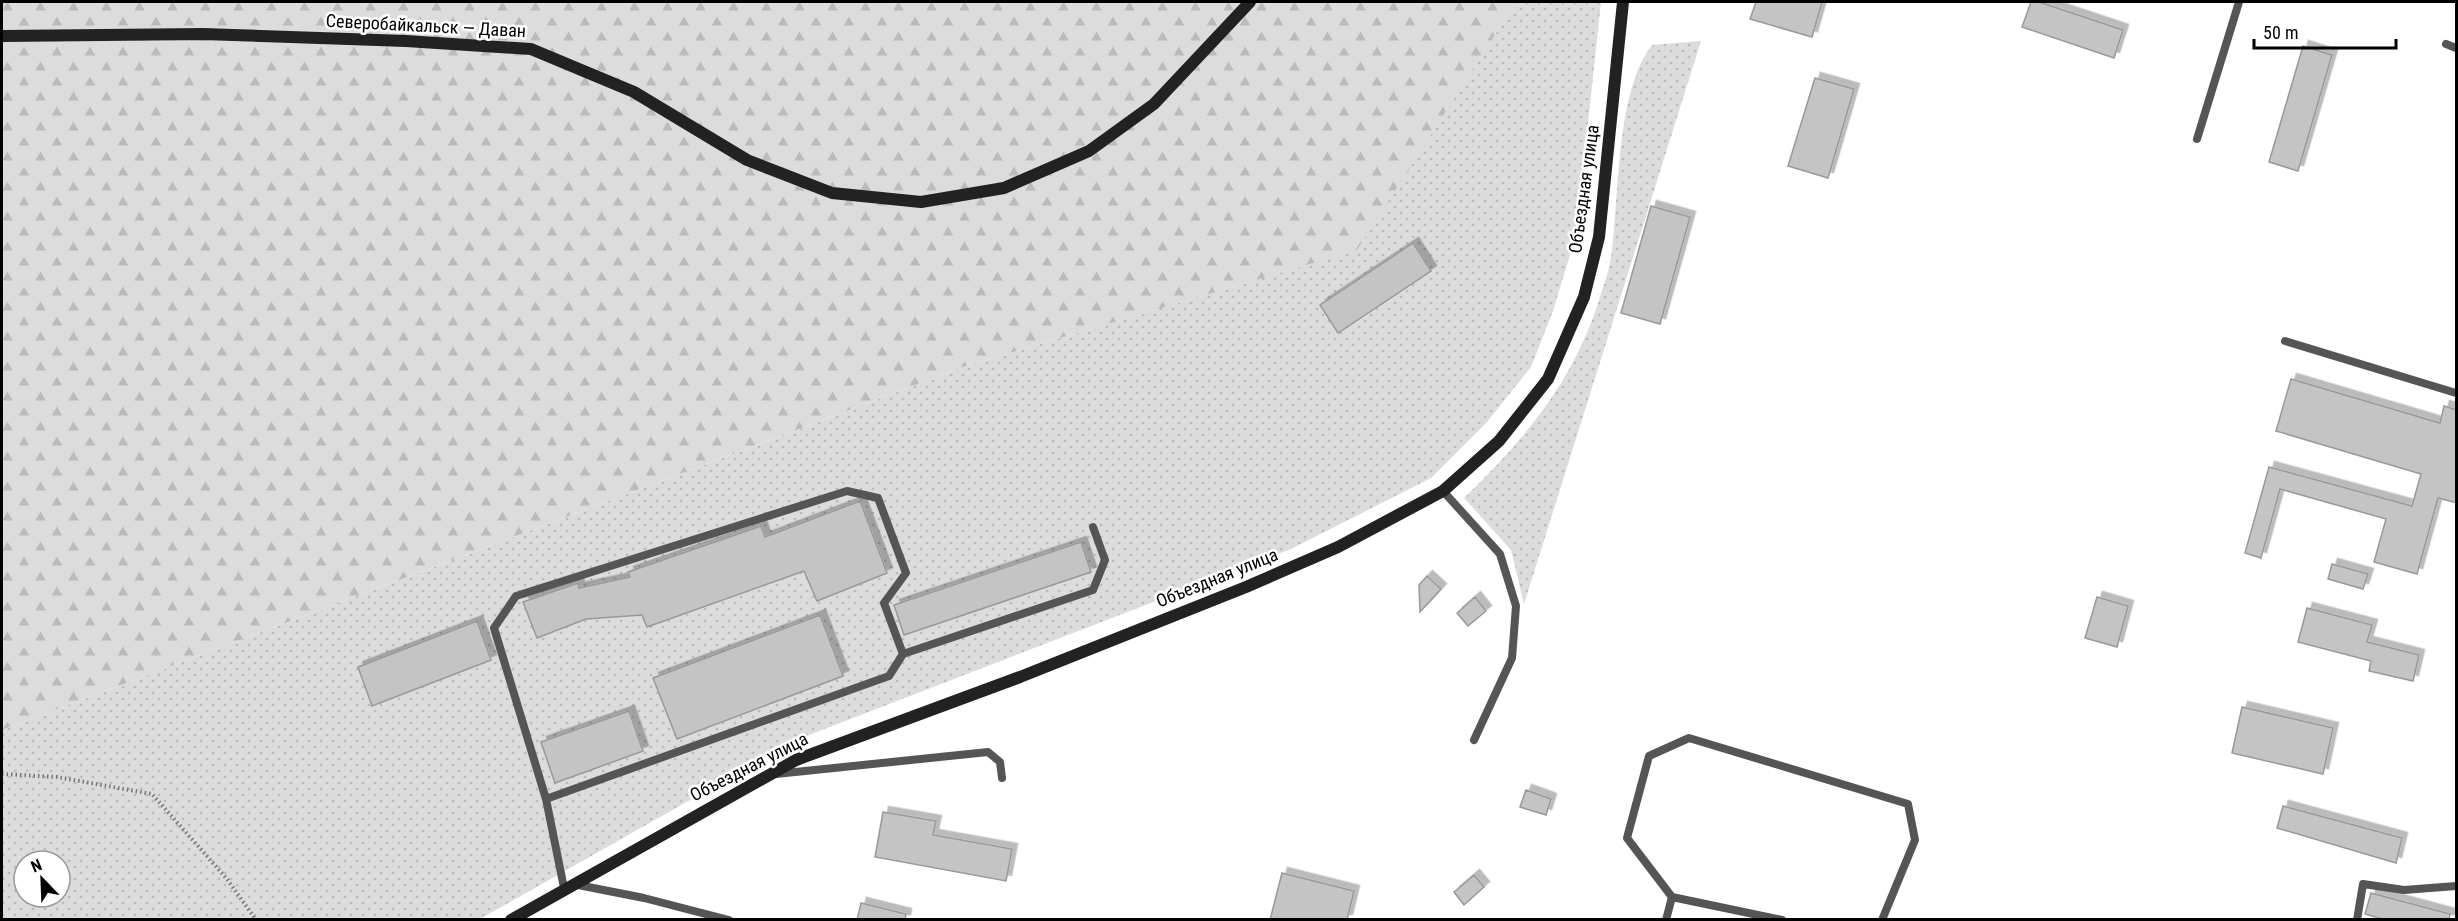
<svg xmlns="http://www.w3.org/2000/svg" width="2458" height="921" viewBox="0 0 2458 921" font-family="'Roboto Condensed',sans-serif">
<defs>
<pattern id="grass-dots" width="8" height="8" patternUnits="userSpaceOnUse" patternTransform="scale(1.5)"><rect width="8" height="8" fill="#dcdcdc"/><path d="M2 2h.1M6 6h.1" fill="none" stroke="#bbb" stroke-width="1.8" stroke-linecap="round"/></pattern>
<pattern id="forest-firs" width="22" height="20" patternUnits="userSpaceOnUse" patternTransform="scale(1.5)"><rect width="22" height="20" fill="#dcdcdc"/><path d="M5 1l3.5 6h-7zM16 11l3.5 6h-7z" fill="#bbb"/></pattern>
<filter id="shadow"><feDropShadow dx="5.5" dy="-5.5" stdDeviation="0" flood-color="#0004"/></filter>
</defs>
<rect width="100%" height="100%" fill="#fff"/>
<path fill="url(#grass-dots)" fill-rule="evenodd" d="M1516,2H1601L1576,235L1553,311L1531,367L1487,422L1431,478L1291,549L796,740L480,919L2,920V730L966,366L1356,250ZM24,861H60V897H24Z
M1701,41L1524,604L1511,550L1464,498C1526,438 1574,381 1600,297C1604,284 1609,271 1611,257C1620,197 1615,93 1652,45Z"/>
<path fill="url(#forest-firs)" d="M2,2H1516L1357,250L966,366L2,730Z"/>
<path fill="#c4c4c4" stroke="#999" stroke-width="1.5" filter="url(#shadow)" d="M1756,2H1822L1812,37L1750,19Z
M2031,2H2039L2123,30L2114,58L2022,27Z
M2303,46L2332,55L2298,171L2269,162Z
M1815,78L1854,89L1828,178L1788,166Z
M1651,206L1690,217L1660,324L1621,313Z
M1413,243L1431,271L1338,333L1320,305Z
M2291,379L2440,423L2444,406L2457,410V503L2438,498L2417,574L2374,562L2386,519L2280,489L2261,558L2245,553L2269,467L2412,506L2421,474L2276,431Z
M860,501L887,573L817,601L804,571L647,627L642,615L586,619L537,638L523,602L578,583L579,588L630,577L628,572L761,526L765,537Z
M1081,542L1091,572L904,635L894,605Z
M2332,564L2368,574L2363,589L2328,579Z
M1427,576L1441,589L1420,612L1419,585Z
M1475,597L1486,611L1468,626L1457,613Z
M2097,597L2128,606L2117,647L2085,638Z
M2307,608L2372,625L2367,642L2419,655L2413,681L2369,671L2371,661L2298,642Z
M820,615L843,676L677,739L653,678Z
M477,621L491,660L372,706L358,667Z
M2242,707L2333,728L2323,774L2232,753Z
M629,711L643,751L555,783L541,742Z
M1526,790L1551,799L1546,815L1520,807Z
M2283,806L2402,838L2396,863L2277,828Z
M883,812L936,821L933,835L1012,849L1006,881L875,857Z
M1282,873L1354,891L1347,920H1270Z
M1474,875L1484,887L1464,905L1454,892Z
M2371,893L2450,914L2449,920H2386L2365,914Z
M861,903L906,914L905,920H857Z"/>
<g fill="none" stroke-linecap="round" stroke-linejoin="round">
<path stroke="#777" stroke-width="4" stroke-dasharray="1.5 3" stroke-linecap="butt" d="M2,774L57,777L152,794L227,879L256,920"/>
<path stroke="#555" stroke-width="8" d="M2446,44L2456,48
M2197,139L2239,2
M2285,341L2456,393
M1443,491L1500,554L1516,606L1512,658L1474,740
M903,654L1093,590L1105,560L1093,527
M776,774L988,752L1000,762L1002,778
M546,799L889,676L903,654L884,603L906,573L878,498L847,491L516,596L494,628L546,799L564,888
M573,884L644,898L729,920
M1666,920L1672,897
M1782,920L1672,897L1627,838L1649,756L1689,738L1908,804L1915,840L1882,920
M2357,920L2363,884L2404,890L2456,886"/>
<path stroke="#222" stroke-width="12" d="M2,36L203,34L406,41L531,49L634,92L747,160L832,193L921,202L1004,188L1089,151L1154,104L1250,2
M511,920L796,760L1020,677L1246,587L1338,547L1443,491L1499,441L1548,379L1584,297L1599,237L1623,2"/>
</g>
<g text-anchor="middle" stroke-width="5" stroke-linejoin="round" paint-order="stroke">
<g font-size="18" fill="#000" stroke="#fff">
<text transform="translate(426 26) rotate(3)" y="6">Северобайкальск — Даван</text>
<text transform="translate(1584 189) rotate(-82)" y="6">Объездная улица</text>
<text transform="translate(1217 578) rotate(-22)" y="6">Объездная улица</text>
<text transform="translate(749 767) rotate(-27)" y="6">Объездная улица</text>
</g>
</g>
<rect width="2458" height="921" fill="none" stroke="#000000" stroke-width="6"/>
<g transform="translate(42 879) rotate(337)"><circle r="28" fill="#ffffff" stroke="#999999" stroke-width="1.5"/>
<path d="M0-4.5L10 22L0 15L-10 22Z" fill="#000000"/>
<text y="-9" font-size="16" font-weight="bold" text-anchor="middle" fill="#000000">N</text>
</g>
<path d="M2254 39v9h142v-9" fill="none" stroke="#000000" stroke-width="3"/>
<text x="2263" y="39" font-size="18" fill="#000000" stroke="#ffffff" stroke-width="4.5" paint-order="stroke">50 m</text>
</svg>
